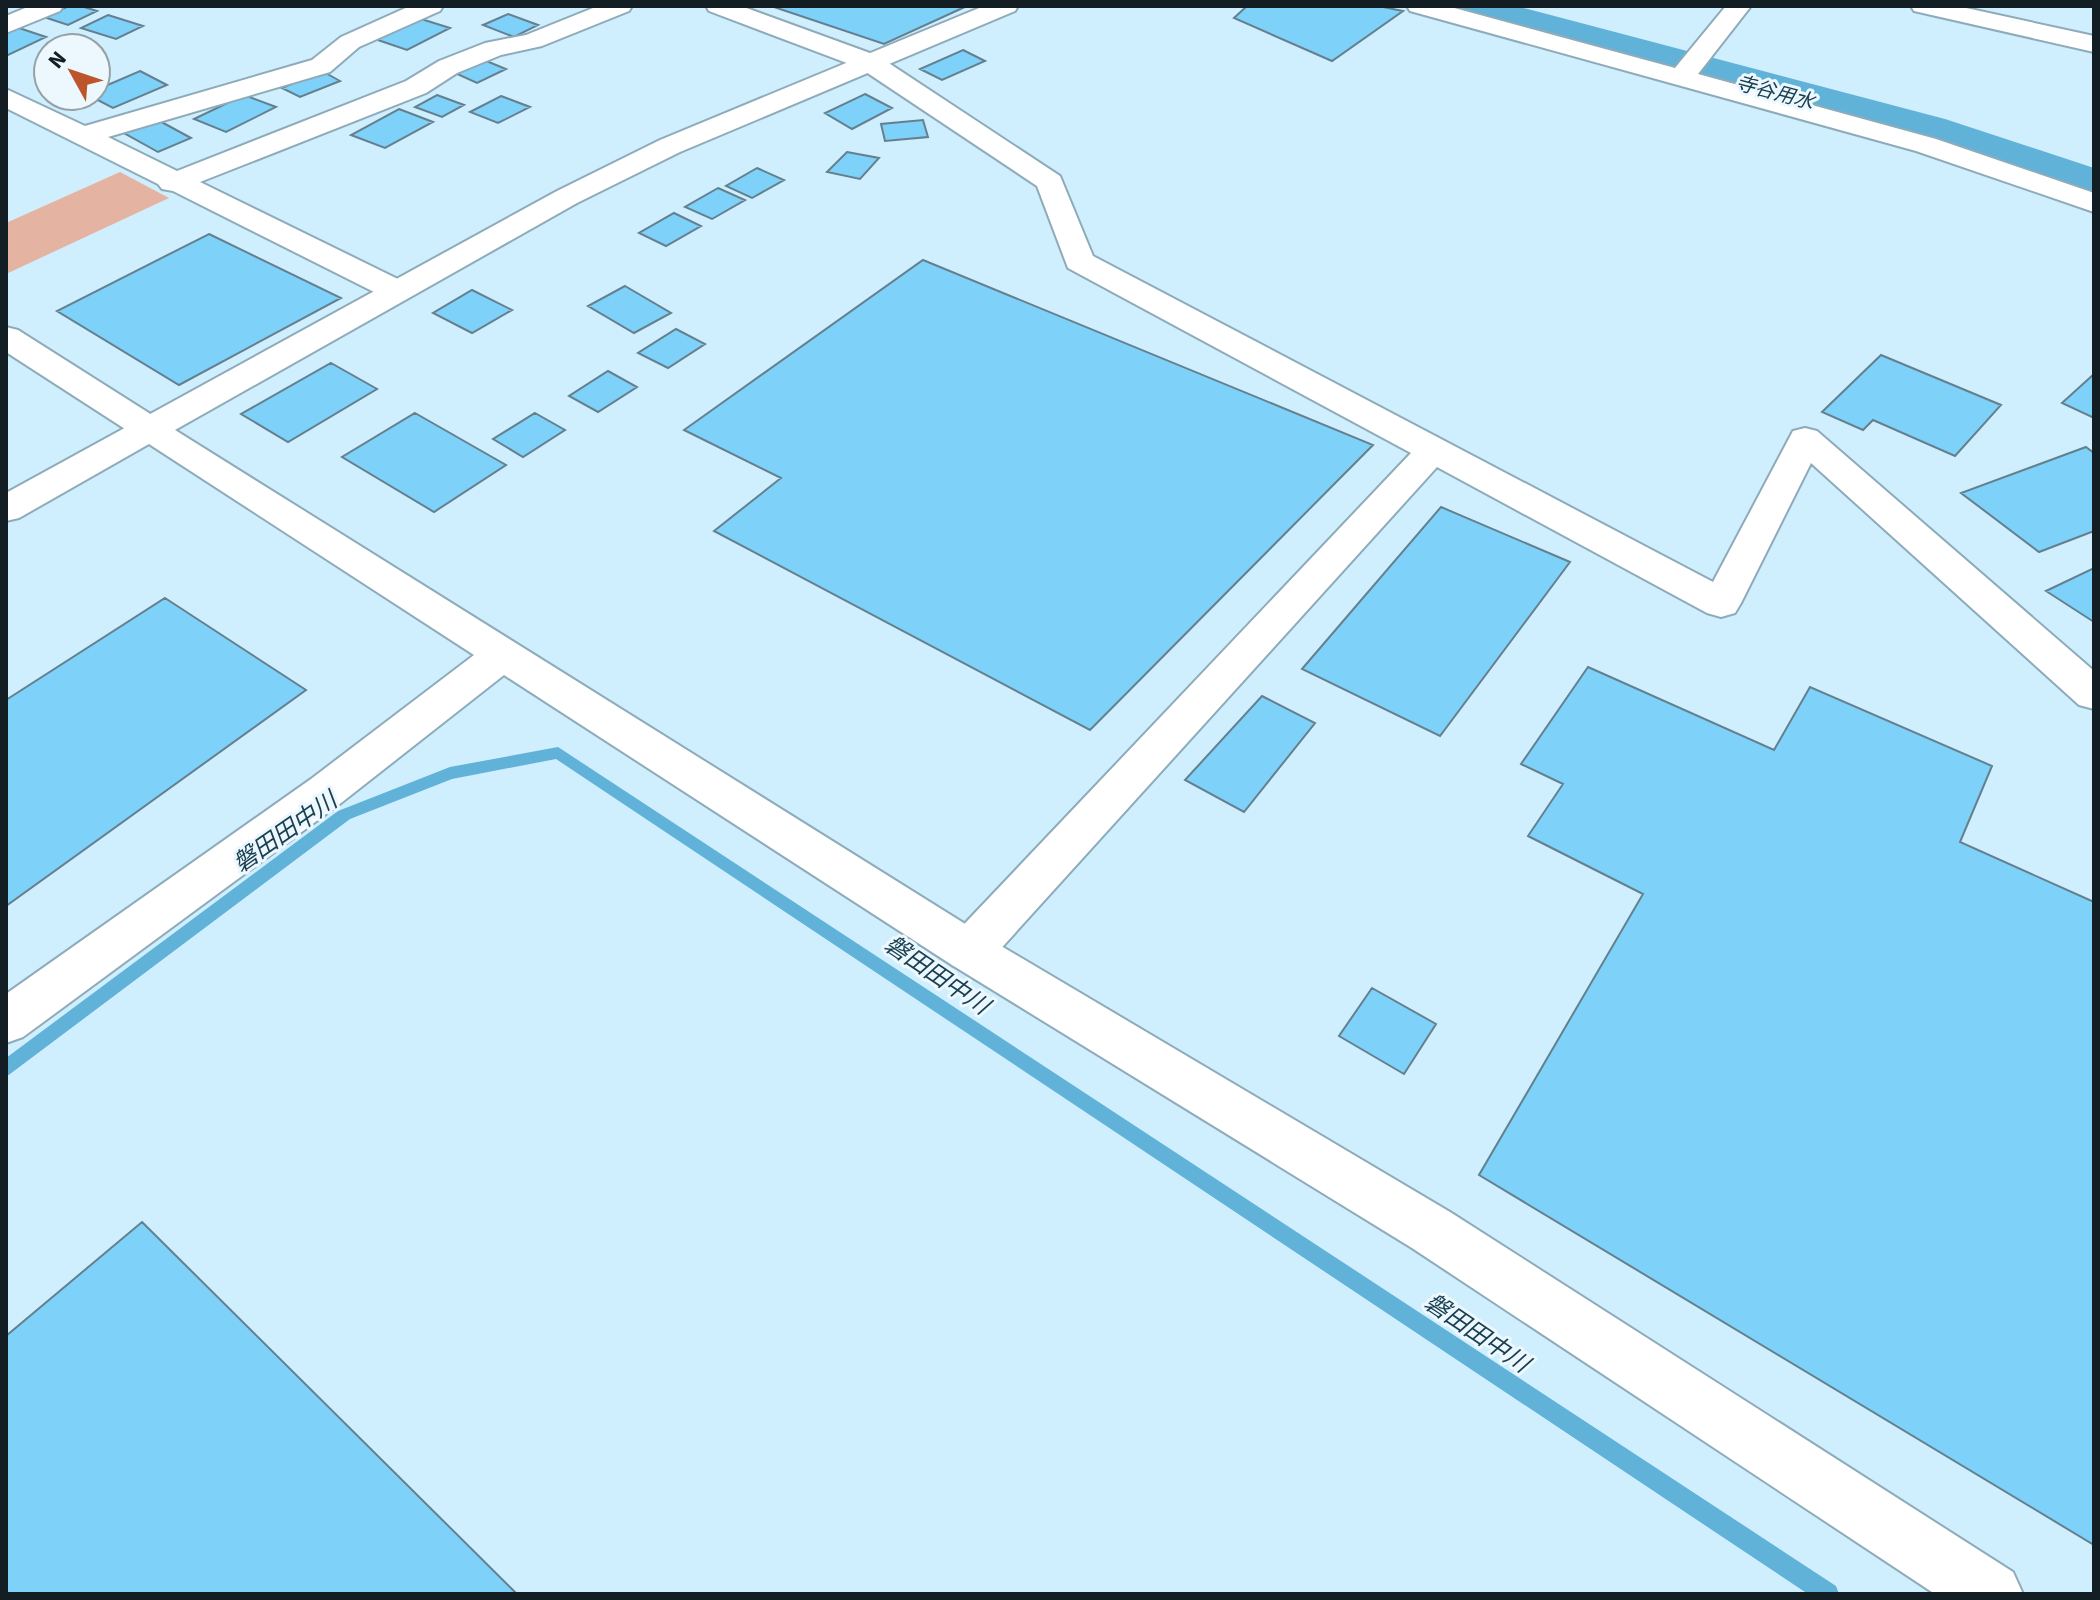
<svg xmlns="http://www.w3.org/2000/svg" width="2100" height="1600" viewBox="0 0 2100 1600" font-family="'Source Sans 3','Noto Sans JP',sans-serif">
<rect width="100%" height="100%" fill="#cfeefe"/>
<path fill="#e5b3a1" d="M120,172L169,198L6,274V223Z"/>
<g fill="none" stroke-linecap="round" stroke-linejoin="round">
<path fill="#60b2d9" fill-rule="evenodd" d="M558,747L1836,1586L1839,1594H1808L556,759L452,779L350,819L6,1077V1058L338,811L450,767Z"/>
<path fill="#60b2d9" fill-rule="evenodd" d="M1424,6H1516L1945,119L2094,168V210L1901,145L1432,18Z"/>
</g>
<path fill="#7ed1f9" stroke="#64808f" stroke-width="2" d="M69,6H81L97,11L68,25L44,17Z
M771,6H967L884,44Z
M1247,6H1378L1403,11L1332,61L1234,18Z
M508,14L538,25L514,37L483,25Z
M108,15L143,26L116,39L81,28Z
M418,18L450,28L407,50L375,39Z
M16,27L46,37L6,56V32Z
M963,50L985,61L942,80L920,69Z
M484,60L506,69L477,83L455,73Z
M140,71L167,85L113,108L90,96H96V90Z
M322,71L340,81L300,97L282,88Z
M865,94L892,108L852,129L825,113Z
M244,95L276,107L226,132L194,119Z
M437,95L464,105L442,117L415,107Z
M501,96L530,107L498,123L470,112Z
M399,109L433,122L385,148L351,135Z
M156,119L191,138L158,152L124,133Z
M923,120L928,137L885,141L881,124Z
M847,152L879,158L860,179L827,172Z
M757,168L784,180L752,198L726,186Z
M718,188L745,200L712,219L685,207Z
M674,213L701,226L666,246L639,233Z
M209,234L341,298L179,385L57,311Z
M923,260L1373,445L1090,730L714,531L781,478L684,430Z
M625,286L671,313L634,333L588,306Z
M472,290L512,310L472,333L433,313Z
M676,329L705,344L668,368L638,353Z
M1881,355L2001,405L1955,456L1873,420L1863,430L1822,412Z
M331,363L377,389L288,442L241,414Z
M608,371L637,387L598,412L569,396Z
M2094,374V418L2062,403Z
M415,413L506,465L434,512L342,457Z
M535,413L565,430L523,457L493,439Z
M2086,447L2094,453V531L2039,552L1961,493Z
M1441,507L1570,562L1440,736L1302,669Z
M2094,568V622L2046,591Z
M165,598L306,690L6,906V700Z
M1588,667L1774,750L1810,687L1992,766L1960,842L2094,902V1545L1479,1175L1643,894L1528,836L1563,784L1521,764Z
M1262,696L1315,723L1244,812L1185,780Z
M1372,988L1436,1024L1404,1074L1339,1036Z
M142,1222L517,1594H6V1336Z"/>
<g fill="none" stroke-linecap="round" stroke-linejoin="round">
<defs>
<path id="street" d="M30,6H63L60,11L6,33V16Z
M410,6H443L440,11L359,47L330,72L108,137L177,171L406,81L439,61L485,43L526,35L598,6H632L629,11L542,46L501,55L457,73L426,93L200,182L408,284L413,291L408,298H386L173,191L162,189L158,184L6,108V89L85,126L312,60L341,37Z
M706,6H741L878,56L1060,176L1093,256L1713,582L1793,431L1805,428L1817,431L2094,671V709L2079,705L1811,463L1741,603L1735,613L1721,617L1707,613L1437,467L986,965L969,971L952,965L945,951L952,937L1411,453L1068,268L1037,186L860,68L709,11Z
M1407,6H1447L1675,68L1726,6H1751L1698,74L1936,139L2094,193V212L1916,151L1410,11Z
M1911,6H1957L2094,36V52L1914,11Z
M6,327L18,330L163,422L169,430L163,438L151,441L139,438L6,352Z"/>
<path id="secondary" d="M984,6H1018L1015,11L680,152L577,203L175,430L986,937L1450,1212L2013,1572L2023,1594H1935L1412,1248L952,965L504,675L341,803L23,1037L6,1043V994L311,779L474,655L149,444L19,518L6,521V493L557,191L660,140Z"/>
</defs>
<use href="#street" stroke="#8eabba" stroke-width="4"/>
<use href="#secondary" stroke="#8eabba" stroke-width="4"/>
<use href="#street" fill="#fff" fill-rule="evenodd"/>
<use href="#secondary" fill="#fff" fill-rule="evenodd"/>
</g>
<g text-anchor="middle" stroke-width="6" stroke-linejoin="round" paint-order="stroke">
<g font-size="20" font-style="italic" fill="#183e4f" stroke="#ecf8fe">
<text transform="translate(1775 92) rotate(15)" y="7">寺谷用水</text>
</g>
<g font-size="24" font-style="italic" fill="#183e4f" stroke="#ecf8fe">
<text transform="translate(285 832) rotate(-35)" y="8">磐田田中川</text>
<text transform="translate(937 975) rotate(34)" y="8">磐田田中川</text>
<text transform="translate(1477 1333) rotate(34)" y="8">磐田田中川</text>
</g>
</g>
<rect width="2100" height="1600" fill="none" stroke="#121e23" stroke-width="16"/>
<g transform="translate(72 72) rotate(310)"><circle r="38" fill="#ecf8fe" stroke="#95a1a6" stroke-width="2"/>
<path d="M0-6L14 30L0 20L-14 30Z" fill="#bc552c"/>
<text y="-12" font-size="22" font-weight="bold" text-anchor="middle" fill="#121e23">N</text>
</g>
</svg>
